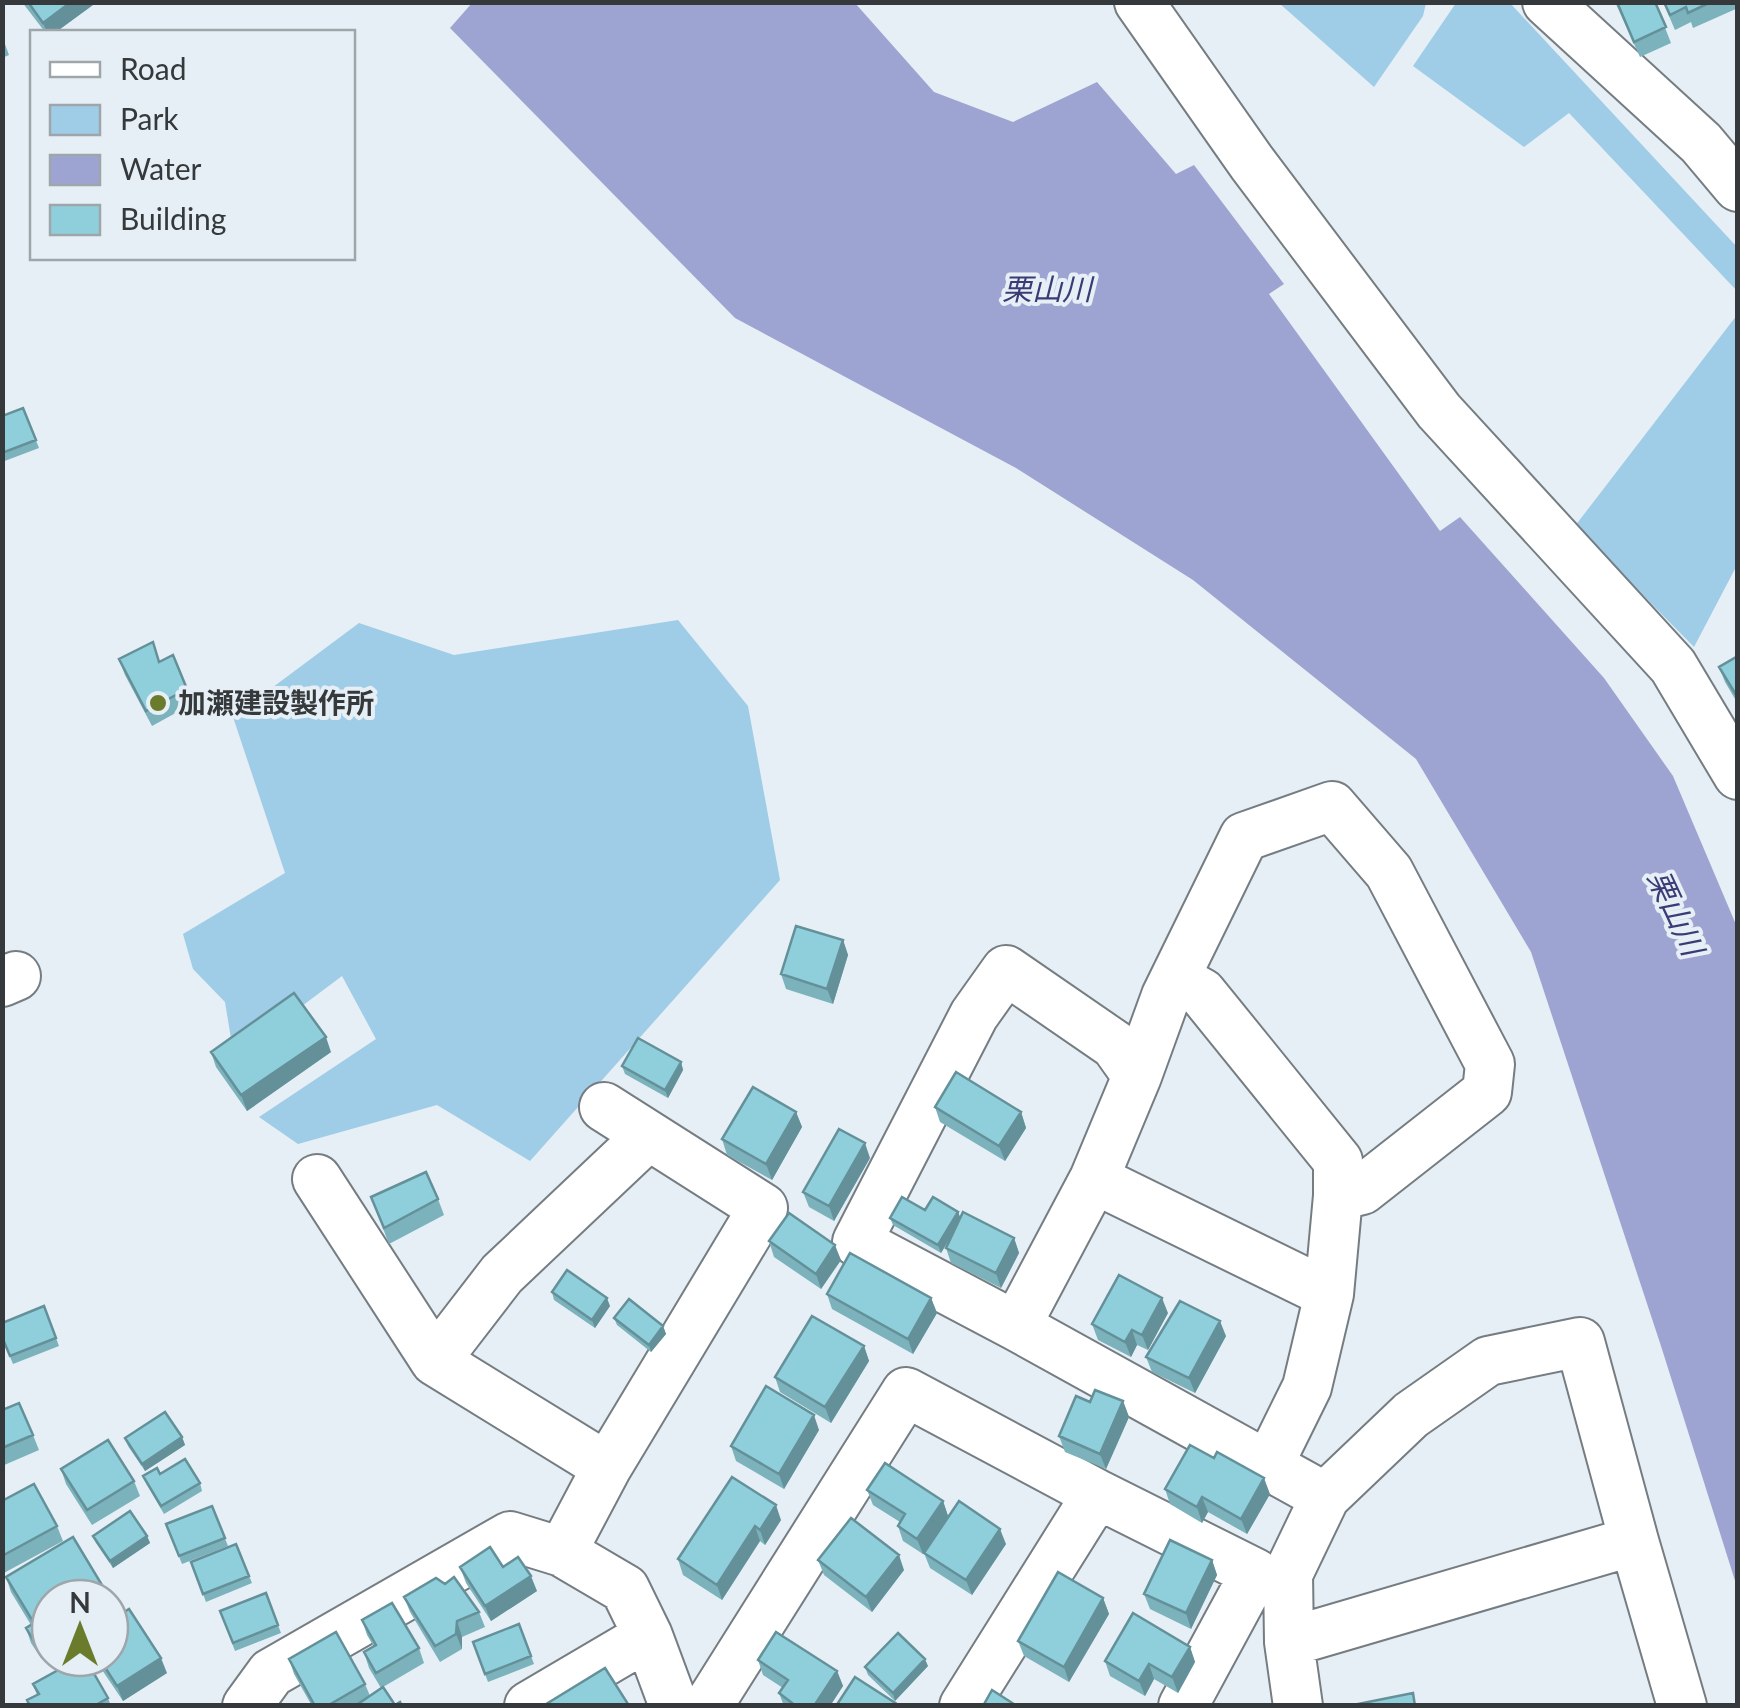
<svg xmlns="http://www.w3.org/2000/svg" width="1740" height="1708" viewBox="0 0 1740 1708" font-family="Lato,'Noto Sans JP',sans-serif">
<rect width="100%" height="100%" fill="#e5eff5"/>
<path fill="#9fcce6" d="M1279,3H1426L1423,16L1374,87Z
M1456,3H1510L1737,247V291L1569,113L1524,147L1413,66Z
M1737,315V565L1694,647L1575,526Z
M678,620L748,706L780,880L530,1161L437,1105L298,1144L259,1117L376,1039L342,976L234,1057L225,1002L193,969L183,934L285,873L233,717L359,623L454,655Z"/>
<path fill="#9ea4d1" d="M472,3H855L934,92L1013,122L1097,82L1176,174L1194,165L1284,284L1269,294L1440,531L1460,517L1604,678L1673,776L1737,927V1587L1661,1346L1531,952L1416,759L1193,580L1016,468L735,318L450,28Z"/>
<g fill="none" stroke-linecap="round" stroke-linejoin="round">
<defs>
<path id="minor" d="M1139,2L1252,163L1439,411L1673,666L1738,775
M1547,2L1701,143L1738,187
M1175,978L1202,993L1338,1161V1196
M2,982L16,976
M1137,1076L1166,996L1244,837L1332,806L1389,872L1490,1064L1487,1092L1362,1190L1338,1196L1329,1294
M317,1179L435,1361L607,1467
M1094,1179L1329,1294L1307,1387L1269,1464
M1016,1326L1094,1179L1137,1076L1115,1045L1006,970L974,1015L857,1242L1016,1326L1325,1497
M435,1361L502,1274L648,1136
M562,1552L607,1467L763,1208L604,1107
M1289,1642L1634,1541
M247,1706L271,1673L510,1536L562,1552L625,1589L648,1636L674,1706
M529,1706L648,1636
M708,1706L906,1392L1097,1494L1255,1573L1183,1706
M964,1706L1097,1494
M1298,1706L1289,1642L1288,1574L1325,1497L1411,1415L1488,1361L1580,1342L1634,1541L1682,1706"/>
</defs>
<use href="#minor" stroke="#757d82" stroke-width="52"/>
<use href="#minor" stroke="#fff" stroke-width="48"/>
</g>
<path fill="#7bb2bc" d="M22,2H97L56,32H45Z
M1615,2H1655L1671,43L1640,57Z
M1663,2H1737L1738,8L1693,28L1691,22L1675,30Z
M2,36L9,55L2,58Z
M23,408L39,448L2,462V416Z
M1738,656V704L1725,682L1719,667Z
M119,659L159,662L187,689L192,704L152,726L125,675Z
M843,940L848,955L833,1004L786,989L781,974Z
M211,1052H331L247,1111L216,1067Z
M681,1062L683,1070L668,1098L625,1074L622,1066Z
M935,1107L1021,1112L1026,1128L1005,1161L940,1122Z
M796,1112L802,1127L772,1180L727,1155L722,1139Z
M870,1158L834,1221L809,1207L803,1192Z
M371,1197L438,1199L444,1215L389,1244Z
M925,1210L958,1212L960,1218L1014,1238L1019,1253L1001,1288L951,1263L946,1248L953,1234L941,1253L893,1225L890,1218Z
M769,1241L841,1260L821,1289L774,1257Z
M552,1292L610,1306L595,1328L554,1300Z
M827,1294L931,1298L937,1313L913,1354L832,1309Z
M44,1306L59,1346L13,1364L2,1337Z
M1168,1313L1148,1350L1137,1345L1131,1357L1098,1340L1092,1324Z
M614,1318L663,1326L666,1334L651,1352L617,1325Z
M1226,1336L1195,1393L1152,1372L1146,1357Z
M864,1346L869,1361L831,1423L780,1392L775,1377Z
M1123,1401L1129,1417L1106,1469L1065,1452L1059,1436L1090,1402Z
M2,1410L33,1435L39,1450L2,1466Z
M819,1430L784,1489L736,1461L731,1446Z
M182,1437L185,1445L145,1471L128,1446L125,1438Z
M1214,1458L1270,1494L1247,1534L1208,1512L1202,1523L1170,1504L1165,1489Z
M61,1469L134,1481L140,1496L92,1525L66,1484Z
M160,1474L200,1483L202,1491L164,1514L146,1483L143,1476Z
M732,1477L781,1520L765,1545L760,1541L722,1600L683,1575L678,1559Z
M867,1490L943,1501L948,1516L1006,1544L972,1595L930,1568L924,1553L923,1554L903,1541L898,1526L900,1522L873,1505Z
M2,1501L57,1526L63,1541L2,1574Z
M212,1506L228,1546L182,1564L166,1524Z
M93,1536H147L150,1543L113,1568L96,1543Z
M236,1544L252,1583L206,1602L191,1562Z
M818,1560L904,1570L872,1612L824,1575Z
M1212,1560L1217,1575L1191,1629L1150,1609L1144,1594Z
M460,1567H503L537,1591L491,1621L466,1583Z
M6,1577L105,1590L108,1598H50V1653L41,1658L31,1643L26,1628L31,1625L11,1592Z
M266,1593L281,1633L235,1651L220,1611Z
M404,1597L479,1612L485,1627L462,1637V1649L440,1662L410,1612Z
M1103,1598L1109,1614L1069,1682L1024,1656L1018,1641Z
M362,1620L419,1648L424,1663L383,1687L395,1705L402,1706H312L294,1674L289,1659L365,1684L370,1696L381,1688L369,1668L364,1652L374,1647L367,1635Z
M519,1624L534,1664L488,1682L473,1642Z
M1190,1647L1195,1662L1178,1693L1154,1679L1145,1696L1110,1676L1105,1661Z
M94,1658H110L167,1673L123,1701Z
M758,1660L837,1671L843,1686L830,1706H784L779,1693L783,1688L763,1675Z
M928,1666L895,1701L868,1675L865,1667Z
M33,1684L108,1698L111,1706H29L27,1700L37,1695Z"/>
<path fill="#649199" d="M71,2H97L56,32H47L43,23Z
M843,940L848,955L833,1004L827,989Z
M326,1037L331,1052L247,1111L241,1095Z
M681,1062L683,1070L668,1098L665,1090Z
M796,1112L802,1127L772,1180L766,1164Z
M1021,1112L1026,1128L1005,1161L999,1146Z
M865,1143L870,1158L834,1221L829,1206Z
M958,1212L961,1219L941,1253L938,1245Z
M1014,1238L1019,1253L1001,1288L996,1273Z
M835,1245L841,1260L821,1289L816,1274Z
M607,1298L610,1306L595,1328L592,1320Z
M931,1298L937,1313L913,1354L908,1339Z
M1162,1298L1168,1313L1148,1350L1142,1335Z
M1220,1321L1226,1336L1195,1393L1189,1378Z
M663,1326L666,1334L651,1352L649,1345Z
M1132,1330L1137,1345L1131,1357L1125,1342Z
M864,1346L869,1361L831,1423L825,1407Z
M1123,1401L1129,1417L1106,1469L1100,1454Z
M814,1415L819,1430L784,1489L779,1474Z
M182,1437L185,1445L145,1471L142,1464Z
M1264,1478L1270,1494L1247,1534L1241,1519Z
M1202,1497L1208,1512L1202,1523L1197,1507Z
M943,1501L948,1516L923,1554L917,1539Z
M776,1505L781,1520L765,1545L760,1530Z
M755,1526L760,1541L722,1600L717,1585Z
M1000,1529L1006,1544L972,1595L966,1580Z
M147,1536L150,1543L113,1568L110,1561Z
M899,1555L904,1570L872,1612L866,1597Z
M1212,1560L1217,1575L1191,1629L1186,1613Z
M531,1576L537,1591L491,1621L485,1606Z
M1103,1598L1109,1614L1069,1682L1064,1667Z
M457,1621L462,1637V1649L456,1634Z
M50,1634V1653L41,1658L35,1643Z
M1190,1647L1195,1662L1178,1693L1172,1677Z
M161,1658L167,1673L123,1701L117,1686Z
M925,1659L928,1666L895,1701L893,1693Z
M1149,1664L1154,1679L1145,1696L1139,1681Z
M837,1671L843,1686L830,1706H814Z"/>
<path fill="#8fcfdb" stroke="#649199" stroke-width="2.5" d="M28,2H71L43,23Z
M1617,2H1655L1666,27L1634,42Z
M1664,2H1711L1688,13L1686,7L1670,15Z
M23,408L36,440L2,453V416Z
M153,642L159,662L173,655L187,689L146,711L119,659Z
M1738,656V698L1719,667Z
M796,926L843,940L827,989L781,974Z
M294,993L326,1037L241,1095L211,1052Z
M638,1038L681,1062L665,1090L622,1066Z
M956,1072L1021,1112L999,1146L935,1107Z
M753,1087L796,1112L766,1164L722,1139Z
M839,1129L865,1143L829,1206L803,1192Z
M426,1172L438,1199L384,1228L371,1197Z
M902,1197L925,1210L933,1197L958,1212L938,1245L890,1218Z
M963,1212L1014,1238L996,1273L946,1248Z
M789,1213L835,1245L816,1274L769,1241Z
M850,1253L931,1298L908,1339L827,1294Z
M567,1270L607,1298L592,1320L552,1292Z
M1119,1275L1162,1298L1142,1335L1132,1330L1125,1342L1092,1324Z
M629,1299L663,1326L649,1345L614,1318Z
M1180,1301L1220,1321L1189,1378L1146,1357Z
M44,1306L56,1338L10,1356L2,1337V1323Z
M812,1316L864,1346L825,1407L775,1377Z
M766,1386L814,1415L779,1474L731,1446Z
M1095,1390L1123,1401L1100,1454L1059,1436L1076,1396L1090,1402Z
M19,1403L33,1435L2,1448V1410Z
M165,1412L182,1437L142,1464L125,1438Z
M108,1440L134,1481L87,1510L61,1469Z
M1190,1445L1214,1458L1217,1452L1264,1478L1241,1519L1202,1497L1197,1507L1165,1489Z
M185,1459L200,1483L161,1506L143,1476L157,1468L160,1474Z
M885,1463L943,1501L917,1539L898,1526L905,1514L867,1490Z
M732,1477L776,1505L760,1530L755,1526L717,1585L678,1559Z
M34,1484L57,1526L2,1556V1501Z
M959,1501L1000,1529L966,1580L924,1553Z
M212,1506L225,1538L179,1556L166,1524Z
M130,1511L147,1536L110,1561L93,1536Z
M851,1518L899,1555L866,1597L818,1560Z
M73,1537L105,1590L91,1598H50V1622L46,1625L50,1634L35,1643L26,1628L34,1623L6,1577Z
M1170,1540L1212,1560L1186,1613L1144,1594Z
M236,1544L249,1576L203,1594L191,1562Z
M490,1547L503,1567L518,1557L531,1576L485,1606L460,1567Z
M1058,1572L1103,1598L1064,1667L1018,1641Z
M454,1577L479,1612L457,1621L456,1634L435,1646L404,1597L436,1578L445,1584Z
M266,1593L278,1625L233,1643L220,1611Z
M392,1603L419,1648L376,1673L364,1652L376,1645L362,1620Z
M129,1609L161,1658L117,1686L99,1658H110V1621Z
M1133,1613L1190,1647L1172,1677L1149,1664L1139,1681L1105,1661Z
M519,1624L531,1656L485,1674L473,1642Z
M336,1632L365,1684L327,1706H315L289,1659Z
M776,1632L837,1671L814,1706H796L779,1693L788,1680L758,1660Z
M898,1633L925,1659L893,1693L865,1667Z
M80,1658H85L108,1698L94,1706H30L27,1700L39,1694L33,1684Z
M605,1668L628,1704L626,1706H543Z
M855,1677L900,1706H836Z
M383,1687L395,1705L400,1702L402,1706H355Z
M992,1690L1017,1706H983Z
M1413,1693L1415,1706H1348Z"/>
<circle fill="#6a7c2b" stroke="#e5eff5" stroke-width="4" cx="158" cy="703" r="10"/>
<g text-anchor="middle" stroke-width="8" stroke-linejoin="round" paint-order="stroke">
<g font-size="28" font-weight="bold" fill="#35393b" stroke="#e5eff5" text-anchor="start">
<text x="178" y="713">加瀬建設製作所</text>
</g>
<g font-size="30" font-style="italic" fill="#3a3c76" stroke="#e5eff5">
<text x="1047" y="300">栗山川</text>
<text transform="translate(1675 913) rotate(65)" y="10">栗山川</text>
</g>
</g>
<rect width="1740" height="1708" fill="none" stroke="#35393b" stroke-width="10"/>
<rect x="30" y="30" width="325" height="230" fill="#e5eff5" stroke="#9fa6ab" stroke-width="2.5"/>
<rect x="50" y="62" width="50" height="15" fill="#ffffff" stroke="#9fa6ab" stroke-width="2.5"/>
<text x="120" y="80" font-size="30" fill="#35393b">Road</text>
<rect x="50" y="105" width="50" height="30" fill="#9fcce6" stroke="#9fa6ab" stroke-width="2.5"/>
<text x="120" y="130" font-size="30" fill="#35393b">Park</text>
<rect x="50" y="155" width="50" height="30" fill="#9ea4d1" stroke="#9fa6ab" stroke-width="2.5"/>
<text x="120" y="180" font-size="30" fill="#35393b">Water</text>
<rect x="50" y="205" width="50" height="30" fill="#8fcfdb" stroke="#9fa6ab" stroke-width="2.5"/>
<text x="120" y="230" font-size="30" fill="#35393b">Building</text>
<g transform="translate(80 1628)"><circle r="48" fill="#e5eff5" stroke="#9fa6ab" stroke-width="2.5"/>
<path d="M0-8L18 38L0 25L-18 38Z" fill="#6a7c2b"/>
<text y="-15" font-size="28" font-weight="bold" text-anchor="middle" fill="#35393b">N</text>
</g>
</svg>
